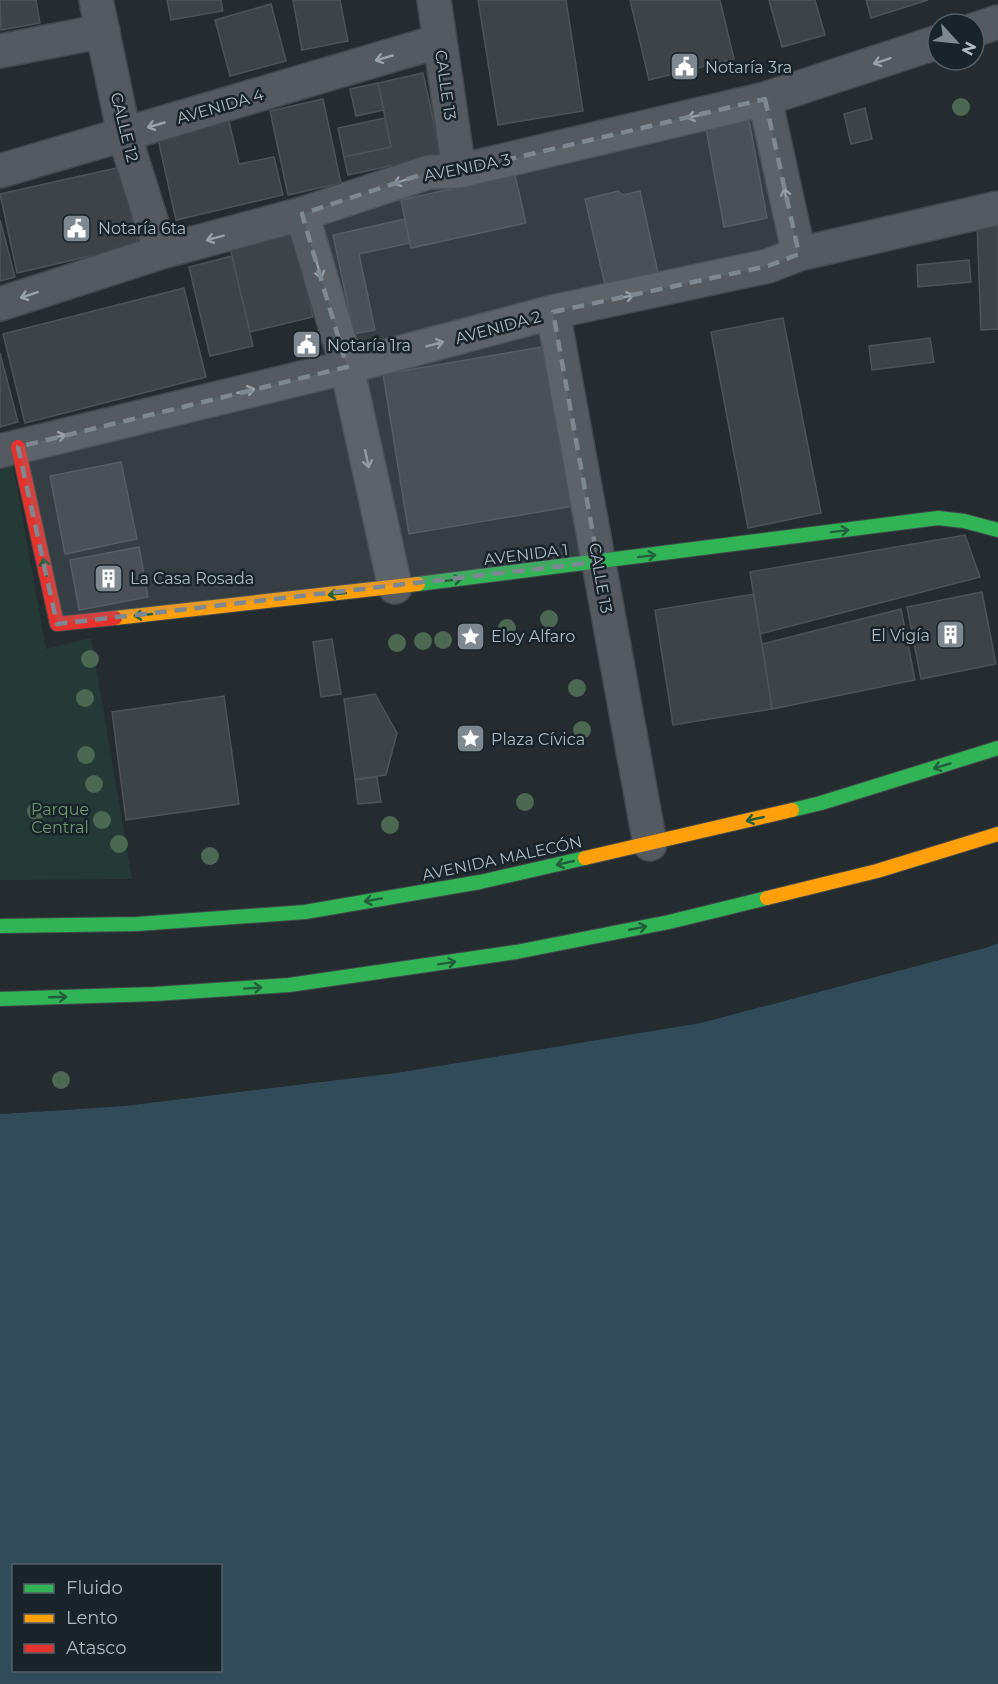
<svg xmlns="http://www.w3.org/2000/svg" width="998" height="1684" viewBox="0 0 998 1684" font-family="Montserrat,sans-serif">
<rect width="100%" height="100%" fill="#242c30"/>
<path fill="#253a36" d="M12,460L46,649L91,638L132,879L0,880V463Z"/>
<path fill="#324b59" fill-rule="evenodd" d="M998,943V1684H0V1114L123,1106L395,1073L700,1023L988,947ZM14,1566H220V1670H14Z"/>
<path fill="#242c30" d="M998,940V943L988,947L700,1023L395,1073L123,1106L0,1114V1111H2L122,1103L395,1070L700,1020Z"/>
<path fill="#3d4448" stroke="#4c5458" stroke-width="1.5" d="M0,0H36L40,23L1,30Z
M167,0H221L223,11L171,20Z
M293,0H340L348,41L302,50Z
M478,0H566L583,111L498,125Z
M630,0H720L734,59L649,80Z
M769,0H815L825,35L782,47Z
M866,0H928L871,18Z
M271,4L286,61L230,76L215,20Z
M423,73L441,155L348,175L344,157L391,147L378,83Z
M378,83L384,110L356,116L350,89Z
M323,99L341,183L288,195L270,111Z
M865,108L872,139L851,144L844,114Z
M227,113L239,164L274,157L283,195L176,220L156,130Z
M748,115L767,218L724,227L705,123Z
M385,118L391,147L344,157L338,128Z
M121,167L138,245L17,273L0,194Z
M515,175L526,223L411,248L401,200Z
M618,191L623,195L640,191L658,273L605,285L585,199Z
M405,219L410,243L359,254L375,330L354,334L333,235Z
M0,220L15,277L0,281Z
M998,222V329L981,330L977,223Z
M293,233L313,317L250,332L230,248Z
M232,256L253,346L210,356L189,267Z
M969,260L971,282L918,287L917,265Z
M184,288L206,377L25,423L3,334Z
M783,318L821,513L748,528L711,332Z
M930,338L934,362L872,370L869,346Z
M548,346L574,506L409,534L383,374Z
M0,353L18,422L0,427Z
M121,462L137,539L65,554L50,476Z
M965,535L980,577L760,634L750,572Z
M139,547L148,597L79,610L70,560Z
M982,592L996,664L921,679L907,607Z
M754,594L772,709L673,725L655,610Z
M901,609L915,680L772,709L762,644Z
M332,639L341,694L321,697L313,642Z
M375,694L397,733L386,775L355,779L344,699Z
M224,696L239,804L126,820L112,712Z
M377,777L381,802L358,804L355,780Z"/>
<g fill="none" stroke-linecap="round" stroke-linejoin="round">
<defs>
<path id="street" d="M96,0L124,134L161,252
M434,0L459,171
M974,30L998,22
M0,51L103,31
M765,99L799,254
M0,171L440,41
M302,214L347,367L395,587
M0,304L161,252L302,214L429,172L459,171L765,99L938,42
M553,312L650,844
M0,451L347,367L553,312L768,266L799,254L998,208"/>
<path id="fast" d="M418,584L938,518L964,521L998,530
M792,810L821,803L998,748
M0,926L137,924L305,912L480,882L585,858
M0,999L155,994L289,985L516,952L669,922L767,898"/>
<path id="slow" d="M115,618L418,584
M585,858L792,810
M767,898L877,871L998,834"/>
<path id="jam" d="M18,447L57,624L115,618"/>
</defs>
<use href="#street" stroke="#42484b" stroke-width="36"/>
<use href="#fast" stroke="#42484b" stroke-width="16"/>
<use href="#slow" stroke="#42484b" stroke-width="16"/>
<use href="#jam" stroke="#42484b" stroke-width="16"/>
<use href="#street" stroke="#545a5f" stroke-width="33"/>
<use href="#fast" stroke="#30b455" stroke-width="14"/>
<use href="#slow" stroke="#ff9f0a" stroke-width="14"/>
<use href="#jam" stroke="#e5322d" stroke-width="14"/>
</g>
<g fill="#4c6752">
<circle cx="961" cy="107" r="9"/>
<circle cx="549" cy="619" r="9"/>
<circle cx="507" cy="628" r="9"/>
<circle cx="443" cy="640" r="9"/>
<circle cx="423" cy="641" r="9"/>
<circle cx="397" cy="643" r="9"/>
<circle cx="90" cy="659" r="9"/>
<circle cx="577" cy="688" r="9"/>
<circle cx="85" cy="698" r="9"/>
<circle cx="582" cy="730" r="9"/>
<circle cx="86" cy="755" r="9"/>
<circle cx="94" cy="784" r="9"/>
<circle cx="525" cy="802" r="9"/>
<circle cx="36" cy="811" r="9"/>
<circle cx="102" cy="820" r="9"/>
<circle cx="390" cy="825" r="9"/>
<circle cx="119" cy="844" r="9"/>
<circle cx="210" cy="856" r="9"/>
<circle cx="61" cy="1080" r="9"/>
</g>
<defs><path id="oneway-shaft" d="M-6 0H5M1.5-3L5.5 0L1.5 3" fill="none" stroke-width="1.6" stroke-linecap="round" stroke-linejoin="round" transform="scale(1.5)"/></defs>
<g stroke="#97a2aa">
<use href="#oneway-shaft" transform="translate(384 58) rotate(164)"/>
<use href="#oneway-shaft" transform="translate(882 61) rotate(162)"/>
<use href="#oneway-shaft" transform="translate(696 116) rotate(167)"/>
<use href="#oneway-shaft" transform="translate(156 125) rotate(164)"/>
<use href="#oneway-shaft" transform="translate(402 181) rotate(162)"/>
<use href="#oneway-shaft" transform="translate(786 197) rotate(-102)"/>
<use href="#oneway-shaft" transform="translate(215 238) rotate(165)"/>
<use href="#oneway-shaft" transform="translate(319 270) rotate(74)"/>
<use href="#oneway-shaft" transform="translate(29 295) rotate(162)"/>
<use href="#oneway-shaft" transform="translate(625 297) rotate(-12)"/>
<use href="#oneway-shaft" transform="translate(435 344) rotate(-15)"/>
<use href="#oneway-shaft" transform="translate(246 391) rotate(-13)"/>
<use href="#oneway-shaft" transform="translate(57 437) rotate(-14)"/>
<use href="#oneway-shaft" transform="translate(367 459) rotate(78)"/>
</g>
<g stroke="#225e3b">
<use href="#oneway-shaft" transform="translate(840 531) rotate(-7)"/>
<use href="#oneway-shaft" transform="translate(647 556) rotate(-7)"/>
<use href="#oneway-shaft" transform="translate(45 567) rotate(-102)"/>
<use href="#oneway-shaft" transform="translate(453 580) rotate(-7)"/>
<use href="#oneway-shaft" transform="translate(337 594) rotate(174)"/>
<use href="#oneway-shaft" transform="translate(143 615) rotate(174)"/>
<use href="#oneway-shaft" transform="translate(942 766) rotate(163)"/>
<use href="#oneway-shaft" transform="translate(755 819) rotate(167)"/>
<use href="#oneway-shaft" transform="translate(565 863) rotate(167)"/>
<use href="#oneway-shaft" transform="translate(373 900) rotate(170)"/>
<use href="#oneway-shaft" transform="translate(638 928) rotate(-11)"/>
<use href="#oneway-shaft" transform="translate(447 963) rotate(-9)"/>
<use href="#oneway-shaft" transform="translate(253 988) rotate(-4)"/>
<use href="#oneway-shaft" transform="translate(58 997) rotate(-2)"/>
</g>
<path fill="#7d8890" fill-opacity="0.2" stroke="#7d8890" stroke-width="4.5" stroke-dasharray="12 8" stroke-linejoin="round" d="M765,99L799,254L768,266L553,312L598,562L57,624L18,447L347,367L302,214L429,172L459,171Z"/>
<defs>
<symbol id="civic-square" viewBox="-11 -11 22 22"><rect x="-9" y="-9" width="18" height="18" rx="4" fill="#7d8890" stroke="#18242a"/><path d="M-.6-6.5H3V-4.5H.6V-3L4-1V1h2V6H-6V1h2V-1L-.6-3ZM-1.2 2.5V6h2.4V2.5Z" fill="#fff"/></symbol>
<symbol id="building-square" viewBox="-11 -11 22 22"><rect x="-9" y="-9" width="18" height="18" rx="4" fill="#7d8890" stroke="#18242a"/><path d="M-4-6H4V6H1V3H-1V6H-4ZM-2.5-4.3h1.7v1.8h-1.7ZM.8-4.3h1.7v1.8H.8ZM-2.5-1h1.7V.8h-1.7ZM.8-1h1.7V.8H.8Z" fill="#fff"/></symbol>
<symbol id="sight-square" viewBox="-11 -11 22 22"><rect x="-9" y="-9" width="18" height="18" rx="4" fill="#7d8890" stroke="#18242a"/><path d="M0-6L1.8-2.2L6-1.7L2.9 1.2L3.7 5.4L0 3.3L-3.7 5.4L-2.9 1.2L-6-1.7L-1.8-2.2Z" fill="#fff"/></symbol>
</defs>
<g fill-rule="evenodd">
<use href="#civic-square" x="668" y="50" width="33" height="33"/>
<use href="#civic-square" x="60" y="212" width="33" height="33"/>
<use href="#civic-square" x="290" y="328" width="33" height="33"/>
<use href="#building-square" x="92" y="562" width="33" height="33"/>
<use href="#building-square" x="934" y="618" width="33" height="33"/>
<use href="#sight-square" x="454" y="620" width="33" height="33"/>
<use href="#sight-square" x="454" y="722" width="33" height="33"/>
</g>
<g text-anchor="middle" stroke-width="5" stroke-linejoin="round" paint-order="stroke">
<g font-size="16" fill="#adbac3" stroke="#18242a" text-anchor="start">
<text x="705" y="73">Notaría 3ra</text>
<text x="98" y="234">Notaría 6ta</text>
<text x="327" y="351">Notaría 1ra</text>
<text x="130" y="584">La Casa Rosada</text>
<text x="930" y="641" text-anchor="end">El Vigía</text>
<text x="491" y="642">Eloy Alfaro</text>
<text x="491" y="745">Plaza Cívica</text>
</g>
<g font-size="16" fill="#adbac3" stroke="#18242a">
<text transform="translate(446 85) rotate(82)" y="6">CALLE 13</text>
<text transform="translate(220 106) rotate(-16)" y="6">AVENIDA 4</text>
<text transform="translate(125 127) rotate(76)" y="6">CALLE 12</text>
<text transform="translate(467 167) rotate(-11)" y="6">AVENIDA 3</text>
<text transform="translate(498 327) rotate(-15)" y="6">AVENIDA 2</text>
<text transform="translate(526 554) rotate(-7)" y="6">AVENIDA 1</text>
<text transform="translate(601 578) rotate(80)" y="6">CALLE 13</text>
<text transform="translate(502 858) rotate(-12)" y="6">AVENIDA MALECÓN</text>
</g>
<g font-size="16" fill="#6d976e" stroke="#18242a">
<text x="60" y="815">Parque<tspan x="60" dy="18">Central</tspan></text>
</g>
</g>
<rect x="12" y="1564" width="210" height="108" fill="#18242a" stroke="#546067" stroke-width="1.5"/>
<rect x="24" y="1584" width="30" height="9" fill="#30b455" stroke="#546067" stroke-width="1.5"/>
<text x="66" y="1594" font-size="18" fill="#adbac3">Fluido</text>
<rect x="24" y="1614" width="30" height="9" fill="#ff9f0a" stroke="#546067" stroke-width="1.5"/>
<text x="66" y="1624" font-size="18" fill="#adbac3">Lento</text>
<rect x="24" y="1644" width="30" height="9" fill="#e5322d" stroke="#546067" stroke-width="1.5"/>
<text x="66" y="1654" font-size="18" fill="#adbac3">Atasco</text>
<g transform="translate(956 42) rotate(117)"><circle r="28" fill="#18242a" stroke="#546067" stroke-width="1.5"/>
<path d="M0-4.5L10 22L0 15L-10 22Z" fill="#7d8890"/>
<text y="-9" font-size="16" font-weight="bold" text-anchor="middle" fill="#adbac3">N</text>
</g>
</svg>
